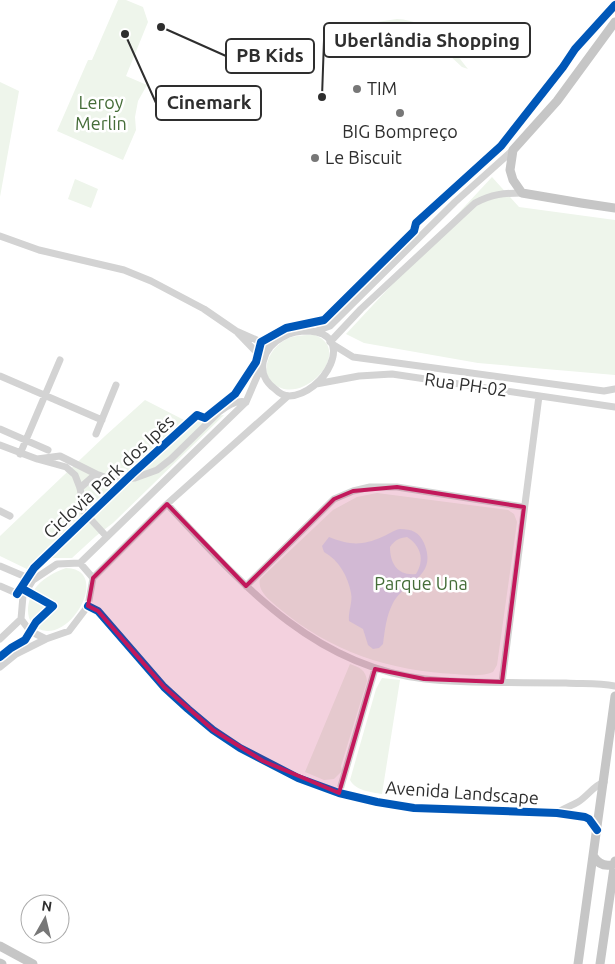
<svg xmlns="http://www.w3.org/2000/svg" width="615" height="964" viewBox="0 0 615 964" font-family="Ubuntu,sans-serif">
<rect width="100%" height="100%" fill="#fff"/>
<path fill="#eef5eb" d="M118,0H126L143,7L148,22L126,76L147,85L138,101L135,117L136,130L123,160L57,131L88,60H92Z
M397,19C432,21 448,43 468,69L462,67L422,30L407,27L372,34L351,35V26Z
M0,82L19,91L0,197Z
M492,177L519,207L615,220V375L478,363L364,343L346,334Z
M75,179L98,189L91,208L68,199Z
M315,335C352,350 309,399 281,388C256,379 267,350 285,340C294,335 305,335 315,335Z
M145,400L184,420L224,415L113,523L96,536L72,558H50L33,572L0,556V536L105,436Z
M377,493L508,510L514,514L517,522L497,665L493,672C482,677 467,675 455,674C390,671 330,651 280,609C271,601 257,592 260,579L333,510L357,497Z
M66,568C108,569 77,632 47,631C22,629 25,600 37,586C45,577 55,572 66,568Z
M350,664C359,667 366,670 367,681L341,766L342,771L334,779L324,780L305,772Z
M382,678L400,680L382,794C371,792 356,791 350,780L376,689Z"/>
<path fill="#d6e2f3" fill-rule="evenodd" d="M400,529C412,529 419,532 424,543C438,577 406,580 393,603C386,616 385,630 383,644L379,648L373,649L368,645L363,629L349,621C348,611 353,602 351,593C348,577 339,560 324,552L322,546L329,537C349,545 362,546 382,537C388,535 393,530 400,529ZM407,537C421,546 425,560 416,574C398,576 390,564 390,547C395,540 399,538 407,537Z"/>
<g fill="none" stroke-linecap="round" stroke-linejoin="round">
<path stroke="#d3d3d3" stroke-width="7" d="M0,236L39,250L124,270L151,281L204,309L236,331L261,342L269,349
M309,331C358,334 324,395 289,396C284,396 278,392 275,389C254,374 262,348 283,337C291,332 300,331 309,331Z
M316,331L330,326L455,202L513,150
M238,333L263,359
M330,342L361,309L475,203C492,194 504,193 522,193
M332,344L353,357L604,391L615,389
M0,376L102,420
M316,384L359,376L392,374L615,407
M0,429L48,450
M96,434L116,385
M0,445L37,459
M20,454L60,360
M80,488L96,474
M167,504C240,582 312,666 425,679C471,684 519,682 566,683C582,684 599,683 615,686
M0,511L10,516
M107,537L84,512L80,488L75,475L66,467L37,459L60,456L96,474L107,478L123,479L135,478L157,470L171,459L219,412C227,406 235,400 246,402
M80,563L246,402L262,365
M80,563L93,578L88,606L69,631L46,639L30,631L21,619L23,596L33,580L57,564Z
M0,566L33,580
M93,578L167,504L288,396
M0,586L23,596
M246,586L334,499L353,491L370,487H397L524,507
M88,606L98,611L164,687L188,709L213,730L240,748L298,778L339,793L377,802L414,808L557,813L585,817L589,819L597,830
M0,639L21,619
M0,667L16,654L46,639
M502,682L539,396
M339,793L375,669
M557,813C564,808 571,806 578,802C588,796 593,786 604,782"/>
<path stroke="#c6c6c6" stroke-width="9" d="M615,22L557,101L513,150L510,170L513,180L522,193L581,203L615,208
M594,857C599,865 606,867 615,864
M0,946L33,964
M0,963L2,964
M578,964L615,696
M600,964L615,861"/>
<defs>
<path id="cycleway" d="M17,594L34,568L132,474L197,415L205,418L235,394L256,362L261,342L286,328L324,320L414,231L416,223L501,146L563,67L575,49L615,5
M88,606L98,611L164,687L188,709L213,730L240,748L298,778L339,793L377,802L414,808L557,813L585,817L589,819L597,830
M0,657L11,648L25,640L36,622L53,606L21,588"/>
</defs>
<use href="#cycleway" stroke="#fff" stroke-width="11"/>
<use href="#cycleway" stroke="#0057b8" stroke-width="8"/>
</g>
<path fill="#c2185b" fill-opacity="0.2" stroke="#c2185b" stroke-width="4" stroke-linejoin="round" d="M397,487L524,507L502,682L424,679L375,669L339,793L263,761L213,730L164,687L98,611L88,606L93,578L167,504L246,586L334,499L353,491Z"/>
<g fill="#777" stroke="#fff" stroke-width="2">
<circle cx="357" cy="89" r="5"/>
<circle cx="400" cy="113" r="5"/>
<circle cx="315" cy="158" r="5"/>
</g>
<g text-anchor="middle" stroke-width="5" stroke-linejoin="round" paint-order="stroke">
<g font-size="18" fill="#2e2e2e" stroke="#fff" text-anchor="start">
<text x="367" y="95">TIM</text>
<text x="400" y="138" text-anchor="middle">BIG Bompreço</text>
<text x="325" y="164">Le Biscuit</text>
</g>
<g font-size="18" fill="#456d38" stroke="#fff">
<text x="101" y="109">Leroy<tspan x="101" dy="21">Merlin</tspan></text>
<text x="421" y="590">Parque Una</text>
</g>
<g font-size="18" fill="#2e2e2e" stroke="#fff">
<text transform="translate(466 385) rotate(8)" y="6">Rua PH-02</text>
<text transform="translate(109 477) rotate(-43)" y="6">Ciclovia Park dos Ipês</text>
<text transform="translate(462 793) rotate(4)" y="6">Avenida Landscape</text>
</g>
</g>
<path fill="none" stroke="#2e2e2e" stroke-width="2" d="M322 97L324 40M161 27L226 56M125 34L156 103"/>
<g fill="#2e2e2e" stroke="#fff" stroke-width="2">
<circle cx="322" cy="97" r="5"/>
<circle cx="161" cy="27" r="5"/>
<circle cx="125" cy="34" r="5"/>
</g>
<g fill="#fff" stroke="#2e2e2e" stroke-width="2">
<rect x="324" y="23" width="206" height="34" rx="5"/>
<rect x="226" y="39" width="88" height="34" rx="5"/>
<rect x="156" y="86" width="105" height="34" rx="5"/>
</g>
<g font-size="19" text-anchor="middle" font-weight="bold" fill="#2e2e2e">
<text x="427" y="47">Uberlândia Shopping</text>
<text x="270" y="62">PB Kids</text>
<text x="209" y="109">Cinemark</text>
</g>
<g transform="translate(45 919) rotate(8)"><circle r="24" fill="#ffffff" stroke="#ababab"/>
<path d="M0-4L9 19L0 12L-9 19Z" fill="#777777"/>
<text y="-8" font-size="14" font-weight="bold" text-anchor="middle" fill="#2e2e2e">N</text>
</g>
</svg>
